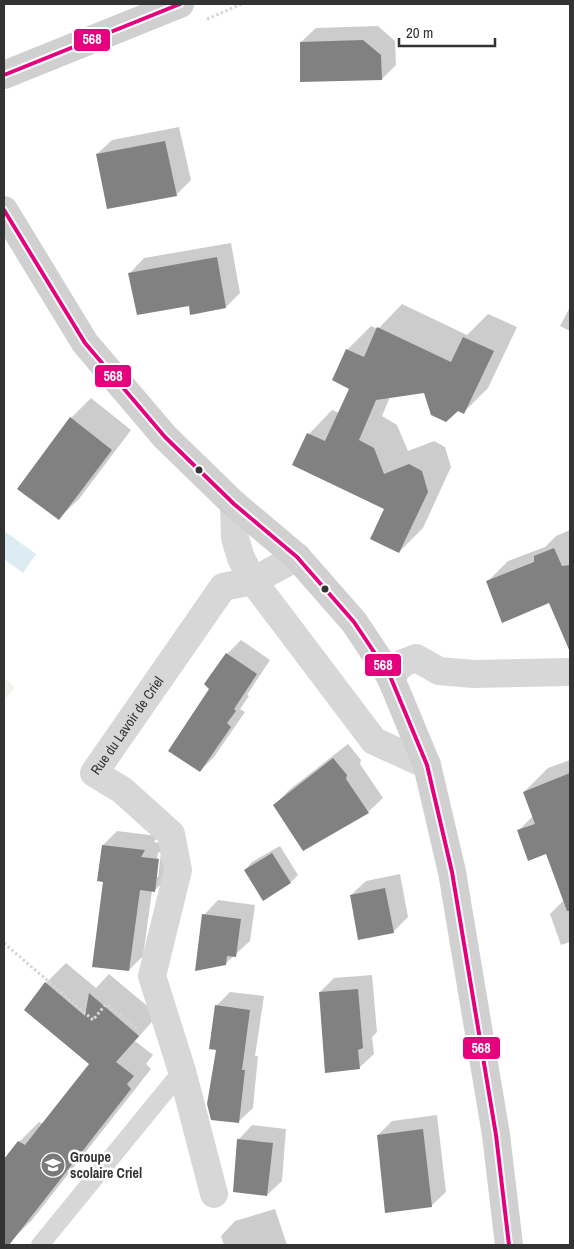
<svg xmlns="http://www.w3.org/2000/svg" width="574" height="1249" viewBox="0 0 574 1249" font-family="'Archivo Narrow',sans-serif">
<rect width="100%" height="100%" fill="#fff"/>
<path fill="#f1f5ed" d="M4,678L15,687L4,701Z"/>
<path fill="#ddebf3" d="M4,531L36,554L23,573L4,559Z"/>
<path fill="#0003" fill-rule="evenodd" d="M378,26L395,41L396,65L382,79L301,42L316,28Z
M179,127L191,180L176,195L97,154L112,140Z
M231,243L240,293L226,307L190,304L130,273L144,258Z
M402,304L467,335L488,314L517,327L488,388L464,412L425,391L390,397L382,416L397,425L408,451L434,441L445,447L451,467L423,528L399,552L386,508L294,465L309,434L332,410L339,413L351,389L347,350L371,326L378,329Z
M570,307V331L560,326Z
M91,398L131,430L79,499L59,518L71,418Z
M570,530V649L550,602L488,581L508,561L545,547L556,536Z
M241,640L270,660L247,695L249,696L240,709L245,712L214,757L200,771L227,654Z
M348,744L361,760L360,764L383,798L368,812L275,805L289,790Z
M570,760V942L561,945L550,914L564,900L547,853L518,831L533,816L524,792L548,768Z
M117,831L158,836L154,842L173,845L169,876L154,891H152L143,956L129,970L105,880L103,845ZM158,852L161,853L158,877H155Z
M280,846L298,875L291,882L245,870L252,862Z
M400,874L408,917L393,932L351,895L366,881Z
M218,900L255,905L250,941L225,964L204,915Z
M66,963L96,988L109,974L158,1015L135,1041L153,1055L146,1064L151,1069L32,1220L12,1240L4,1232V1161L19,1142L39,1122L43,1124L91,1063L46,983Z
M372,975L377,1032L372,1037L374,1054L359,1068L320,992L334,978Z
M230,992L264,996L255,1056H258L253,1108L238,1122L217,1049L216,1006Z
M437,1115L446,1192L431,1206L378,1135L392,1121Z
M252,1125L286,1129L282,1181L267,1195L238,1140Z
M275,1209L287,1245H224L221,1236L235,1221Z"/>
<path fill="#818181" d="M363,40L381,55L382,80L300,82V42Z
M165,141L177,196L107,209L96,154Z
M217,257L226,308L190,315L189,306L137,315L128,273Z
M377,327L451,362L463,337L494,351L464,414L458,411L446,422L431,415L424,393L376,400L359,440L374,448L384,474L409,464L422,471L428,492L399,553L370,539L384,509L292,465L307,433L325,441L349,389L332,380L346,349L364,357Z
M70,417L112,450L59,520L17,489Z
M554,548L562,566L570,565V652L549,603L502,623L486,581L534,562V556Z
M226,653L257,674L234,709L236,711L227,723L231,727L200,772L168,751L209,689L204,684Z
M333,758L347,775L346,779L369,813L303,851L273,805Z
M570,773V911H567L546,854L528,861L517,830L535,824L523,792Z
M102,845L145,850L141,857L159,859L155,892L140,890L129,971L92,967L103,882L97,881Z
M272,853L291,883L263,901L244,870Z
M385,888L394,933L358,940L350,895Z
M202,914L241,919L236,957L227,956L226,965L195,971Z
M45,982L85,1016L89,993L139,1036L116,1062L134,1076L127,1084L131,1089L9,1245H4V1159L18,1141L25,1145L89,1064L24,1010Z
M358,989L363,1048L358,1050L360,1069L325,1073L319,992Z
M215,1005L250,1010L242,1070H245L239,1123L211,1120L207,1104L216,1050L209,1049Z
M423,1129L432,1207L385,1213L377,1135Z
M237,1139L273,1143L267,1196L233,1192Z"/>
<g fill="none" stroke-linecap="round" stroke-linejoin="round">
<path stroke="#d6d6d6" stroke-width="3" stroke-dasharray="2.5 2.5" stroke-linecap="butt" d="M207,19L242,4
M4,943L93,1020L106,1004L136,1028"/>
<path stroke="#d7d7d7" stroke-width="18" d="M40,1245L182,1071"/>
<g stroke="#d7d7d7" stroke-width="28">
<path d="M234,504L235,538L241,558L253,581L374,741L427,765"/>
<path d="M390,676L403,663L416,658L439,671L473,674L570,672"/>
<path id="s1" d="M214,1194L182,1071L152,976L178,870L171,834L122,790L94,773L223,587L253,581L297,557"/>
</g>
<path stroke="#d0d0d0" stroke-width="28" d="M4,75L180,4
M4,210L85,343L165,437L234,504L297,557L354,622L390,676L427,765L452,872L496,1135L509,1245"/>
<defs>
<path id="bus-1" d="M4,75L180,4
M4,210L85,343L165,437L234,504L297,557L354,622L390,676L427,765L452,872L496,1135L509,1245"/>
</defs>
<use href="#bus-1" stroke="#fff" stroke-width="8"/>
<use href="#bus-1" stroke="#e5007d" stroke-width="4"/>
</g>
<defs>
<symbol id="school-disc" viewBox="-11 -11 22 22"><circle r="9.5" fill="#7a7a7a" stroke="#fff"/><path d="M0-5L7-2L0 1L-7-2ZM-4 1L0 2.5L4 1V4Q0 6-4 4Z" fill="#fff"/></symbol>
</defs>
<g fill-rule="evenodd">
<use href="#school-disc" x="39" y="1151" width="28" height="28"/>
</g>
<g fill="#333" stroke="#fff" stroke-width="2">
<circle cx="199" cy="470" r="4.5"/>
<circle cx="325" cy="589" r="4.5"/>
</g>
<g text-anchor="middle" stroke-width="5" stroke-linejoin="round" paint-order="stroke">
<g font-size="14" fill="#333" stroke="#fff">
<text dy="5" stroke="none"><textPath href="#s1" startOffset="529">Rue du Lavoir de Criel</textPath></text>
</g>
<g font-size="14" font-weight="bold" fill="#333" stroke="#fff" text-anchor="start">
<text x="70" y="1162">Groupe<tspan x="70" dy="16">scolaire Criel</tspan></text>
</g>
</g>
<g stroke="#fff" stroke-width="2">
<rect x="73" y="28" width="38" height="24" rx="5" fill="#e5007d"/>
<rect x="94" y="364" width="38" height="24" rx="5" fill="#e5007d"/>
<rect x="364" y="653" width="38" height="24" rx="5" fill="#e5007d"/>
<rect x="462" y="1036" width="39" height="24" rx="5" fill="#e5007d"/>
</g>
<g font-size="14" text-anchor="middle" font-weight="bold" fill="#fff">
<text x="92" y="44">568</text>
<text x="113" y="381">568</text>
<text x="383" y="670">568</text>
<text x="481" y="1053">568</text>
</g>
<rect width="574" height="1249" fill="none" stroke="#333333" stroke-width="10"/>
<path d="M399 38v8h96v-8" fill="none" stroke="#333333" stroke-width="2.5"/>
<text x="406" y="38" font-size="15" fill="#333333" stroke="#ffffff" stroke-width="4" paint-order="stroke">20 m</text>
</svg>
